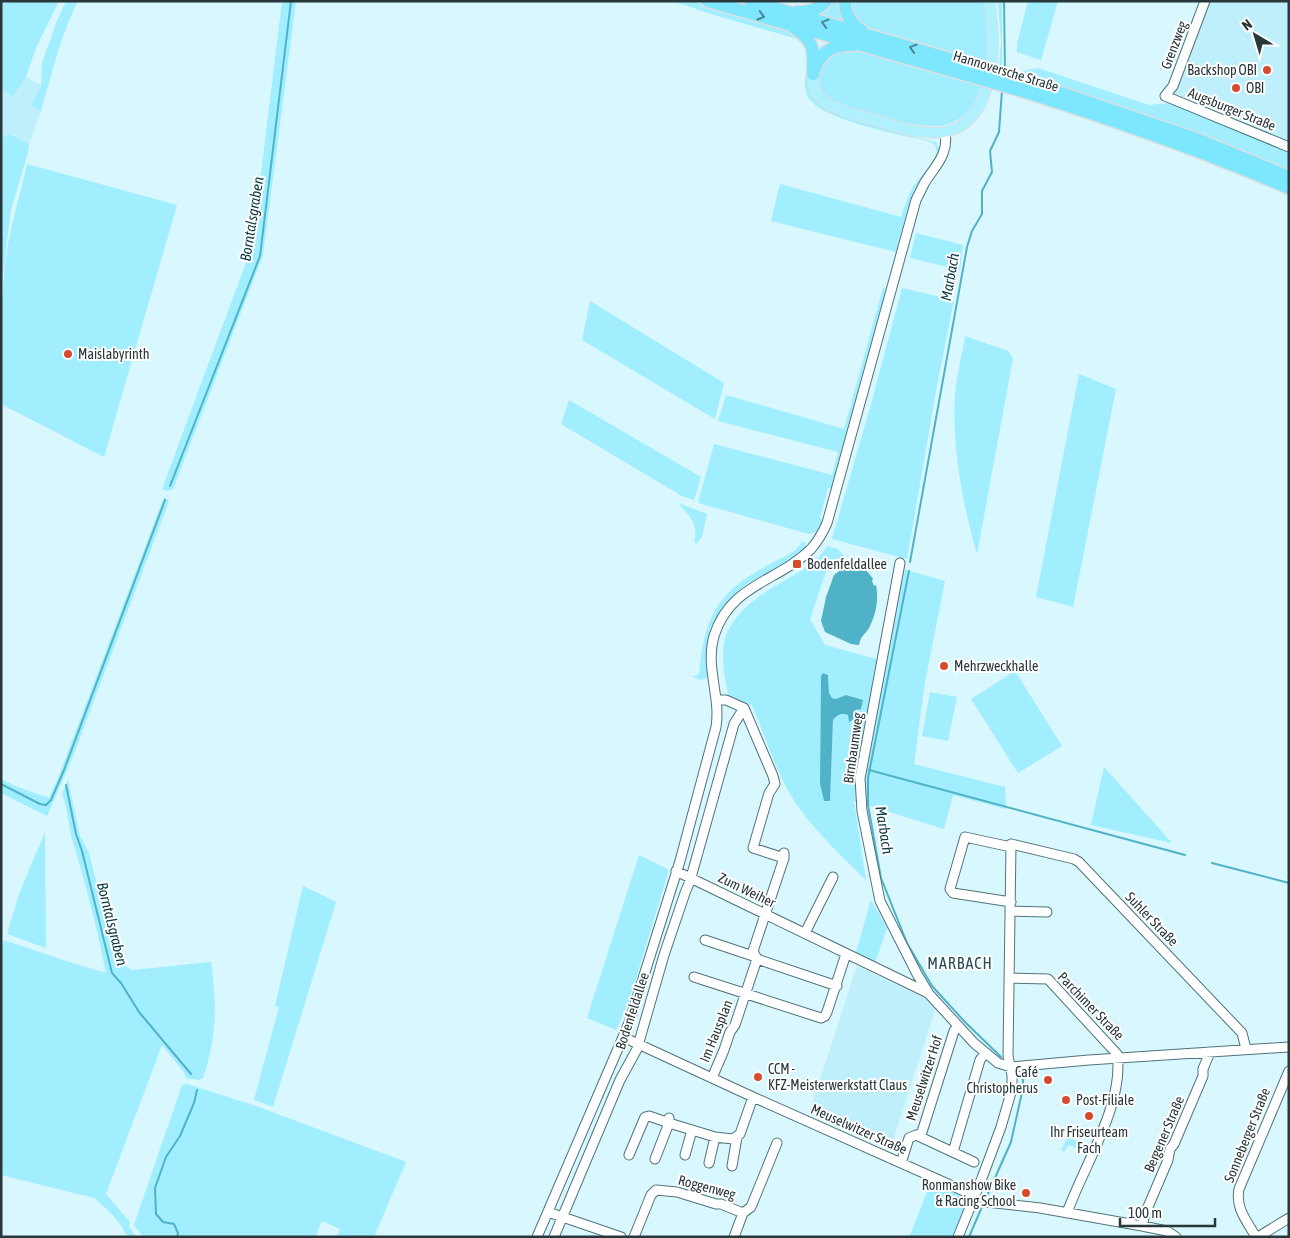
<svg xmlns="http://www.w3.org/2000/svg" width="1290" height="1238" viewBox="0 0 1290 1238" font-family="'Asap Condensed',sans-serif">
<rect width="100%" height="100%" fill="#d8f7fe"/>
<path fill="#bfeffa" d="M1209,1H1289V150L1169,103Z
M26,77L41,85L31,105L41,111L29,144L7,133L5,137L1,135V89L13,95Z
M857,966L928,1000L936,1007L890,1150L809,1113Z"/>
<path fill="#a0eeff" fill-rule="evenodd" d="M1,1H59L36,48L26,77L13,96L1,89Z
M66,1H78C60,36 52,74 41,111L31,105L41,85L42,63L57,21Z
M282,1H296L263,255L173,489L167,491L162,489L247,260L254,231Z
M673,1H693L796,33L808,44L811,93L817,101L823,106L903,134L936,142L939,149C938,165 922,179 915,193C906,211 901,233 896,252L771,221L780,184L901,217C904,207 908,197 913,187C919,176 944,158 934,144C926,139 914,138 905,136C882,131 827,118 812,102C793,82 821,58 797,39L711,14Z
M830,1H842L846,22L818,15Z
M848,1H984L988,18V64L978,63L952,52L866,27L853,18Z
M998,1H1002V68L999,67L1001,42Z
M1028,1H1058L1041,60L1017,52V44Z
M850,47L930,72L956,76L984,86C977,104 965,120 945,125C923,131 830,110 820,90C814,79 821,68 825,57Z
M1038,68L1149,105L1169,103L1289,150V172L1032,79V77L1020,73L1022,71Z
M7,133L29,144L28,152L11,210L1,289V135L5,137Z
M27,164L177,205L104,457L1,404C1,361 0,317 4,273C7,237 19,200 27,164Z
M916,233L963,245L960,270L910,258Z
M883,288L887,289L836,476L832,488H828L820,518L823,519L817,532L809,534L698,503L714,444L832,475L838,452L718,421L726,395L844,429Z
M902,288L954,300L937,386L907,559L832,539L870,408Z
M590,301L724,383L715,419L582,340Z
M965,336L1008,351L1013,358L977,554C962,501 952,448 955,394C957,375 962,355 965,336Z
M1079,374L1116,389L1073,607L1036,597Z
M569,400L701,477L694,500L682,496L561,424Z
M164,497L169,501L72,759L47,816L1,793V779L15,786L49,798L60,773Z
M678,503L707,514L702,537L697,543L694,542C699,523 690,517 678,503Z
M800,540L806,543C802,559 757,576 743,587C733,595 724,606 718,617C706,638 711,655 707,677C701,682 698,679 692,676L699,675C704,617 717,592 770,564C781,558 796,553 802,542Z
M827,546L838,549L845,557L827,569L810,619L825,645L887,662L903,569L945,581L925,682L914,764L1005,787L1006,809L953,795L944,829L854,801L866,880C836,850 803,821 784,783C772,758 763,731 752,705L729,698C726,685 723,671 723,656C722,615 762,594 792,576C805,569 820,559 827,546ZM823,673L828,675L829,693L832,698L836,699L846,695L862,700L856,709L848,715L839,714L833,720L830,800L824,801L820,784L821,676Z
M1015,671L1062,746L1018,773L971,699Z
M930,692L957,697L948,741L922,736Z
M1104,767L1172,843L1091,825Z
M68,780L80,836L89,853L110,937L115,953L120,963L132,970L211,962C217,1005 217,1036 203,1078L199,1080L186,1078L184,1072L162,1045L106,1194L130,1222L129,1226L136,1237H127L121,1225L110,1212L94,1198L1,1175V948L4,940L66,961L106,973C97,928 86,885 73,842C68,825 68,809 62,793Z
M45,832L46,948L7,934L19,894Z
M639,855L669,870L630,998L616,1030L587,1018Z
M303,886L336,902L273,1107L254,1100L279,1007L275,1006Z
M871,900L887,928L874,966L855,956Z
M187,1084L256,1106L406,1162L374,1237H337L340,1229L322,1221L315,1237H143L134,1225L182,1085Z
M1068,1137L1091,1148L1088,1155L1082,1153V1151L1069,1145L1064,1152L1061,1150Z
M931,1182L965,1198L966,1207L952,1237H914L910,1235Z"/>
<path fill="#50b2c7" d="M851,562C862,565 867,570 873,579L872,581L874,586L876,585C879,599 876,615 869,628C864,636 861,635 859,645L851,644L825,632L821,621L826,597L834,575Z
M823,673L828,675L829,693L832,698L836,699L846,695L863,700L861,709L856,710L854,719L849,722L848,715C841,713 838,714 833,720L830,801H824L820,784L821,676Z"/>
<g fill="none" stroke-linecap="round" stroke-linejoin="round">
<path stroke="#50b2c7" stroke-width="2" d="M1004,1L1005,71
M170,486L260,256L291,1
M910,562L967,247L972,231L982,214V191L992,172L990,151L999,132L1002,90
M909,571L868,778V805L881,878L907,943L932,986L964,1021L1001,1057
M869,770L1185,855
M1,784L40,804L46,805L51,800L64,770L165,500
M66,785L76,834L82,851L112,973L121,983L139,1012L191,1074
M1212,863L1289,883
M986,1198L1011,1142L1023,1088V1080L1020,1076
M177,1237L178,1233L174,1224L163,1222L156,1214L155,1188L166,1157L180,1136L194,1103L197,1090
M969,1237L984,1202"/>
<defs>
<path id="minor" d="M1205,1L1173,86L1165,96L1289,147
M900,563L862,768L860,778L862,811L880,901L917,974L929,994L974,1043L998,1063L1011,1067L1089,1060L1289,1047
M717,700H726L744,708L773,776L775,784L769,793L753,848L784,858
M676,871L928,993
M1011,902L953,893L950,889L965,837L1011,847
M1011,911L1047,912
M805,933L833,877
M705,940L756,957
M757,959L837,986
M694,977L821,1018L825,1016L827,1012L846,954
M1010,978L1048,979L1117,1054C1125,1103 1083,1167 1067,1213
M623,1037L753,1097L975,1196
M712,1078L724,1050L730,1032L735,1025L757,959L753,951L784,858V853
M669,1118V1123L715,1137L733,1139L740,1134L753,1097
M916,1135L920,1134L922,1132L954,1031L958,1026
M953,1152L980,1060L985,1053
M629,1155L645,1117L649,1116L669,1123L655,1159
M685,1155L692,1130
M709,1163L715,1137
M901,1163L909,1138L916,1135L974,1162
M732,1166L737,1137
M986,1202L1040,1208L1142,1226L1167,1231L1176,1237
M548,1212L621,1237
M1142,1226L1145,1214L1168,1160L1170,1149L1174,1144L1203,1076V1069L1210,1052
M537,1237L629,1023L680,861L716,727C721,697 705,667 714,636C730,584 778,582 811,549C818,541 823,532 827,523L916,200C919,194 922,188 925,182C936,165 949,154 945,132
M554,1237L620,1080L637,1049L664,955L685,893L690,881L734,724L744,708
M634,1237L651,1195L656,1190L677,1192L716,1204H721L743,1213
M734,1237L743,1213L751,1207L777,1143
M958,1237L982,1178L1001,1127L1012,1089V1075L1008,1056L1011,844L1074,859L1079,862L1242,1033L1246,1049
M1256,1237C1247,1221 1235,1208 1239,1189L1289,1071
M1258,1237L1289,1218"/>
<path id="major" d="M990,1L993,38L992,65
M813,74C812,89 817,97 830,105C845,113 862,116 878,121C925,136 969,147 987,87"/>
<path id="highway" d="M708,1L974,77
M750,1L977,67
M845,1C845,15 851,24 862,31
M797,12C809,12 818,10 826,1
M794,28C815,41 814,51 813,74
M815,69C821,50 834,45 853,45
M1031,83L1199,140L1289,177
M1029,93C1117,121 1204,151 1289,188"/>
</defs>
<use href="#minor" stroke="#50737b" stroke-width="11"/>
<use href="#major" stroke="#dddfdf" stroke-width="12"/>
<use href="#highway" stroke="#dddfdf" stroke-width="15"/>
<use href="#minor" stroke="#fff" stroke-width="9"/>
<use href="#major" stroke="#b0f1ff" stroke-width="10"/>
<use href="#highway" stroke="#7ce7ff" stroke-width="12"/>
<defs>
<path id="highway-bridge" d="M977,67L1031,83
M974,77L1029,93"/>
</defs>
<use href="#highway-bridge" stroke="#dddfdf" stroke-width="15" stroke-linecap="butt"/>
<use href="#highway-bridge" stroke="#7ce7ff" stroke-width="12"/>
</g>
<defs><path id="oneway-chevron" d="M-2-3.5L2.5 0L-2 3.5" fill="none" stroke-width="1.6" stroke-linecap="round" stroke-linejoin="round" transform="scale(1.25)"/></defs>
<g stroke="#4e8693">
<use href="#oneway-chevron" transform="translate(761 16) rotate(16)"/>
<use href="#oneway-chevron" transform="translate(825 23) rotate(-164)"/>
<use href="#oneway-chevron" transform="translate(913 48) rotate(-163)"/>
</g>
<g fill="#d64b2e" stroke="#fff" stroke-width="2">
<circle cx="1267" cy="70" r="5"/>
<circle cx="1236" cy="88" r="5"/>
<circle cx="68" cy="354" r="5"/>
<rect x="792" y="559" width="10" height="10" rx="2.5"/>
<circle cx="944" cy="666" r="5"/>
<circle cx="758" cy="1077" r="5"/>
<circle cx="1048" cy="1080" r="5"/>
<circle cx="1066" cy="1100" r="5"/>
<circle cx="1089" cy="1116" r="5"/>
<circle cx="1026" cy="1193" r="5"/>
</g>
<g text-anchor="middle" stroke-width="4" stroke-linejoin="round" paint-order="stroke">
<g font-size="14" fill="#28373a" stroke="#fff">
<text transform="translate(1174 45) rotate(-69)" y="5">Grenzweg</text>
<text transform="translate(1006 71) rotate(17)" y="5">Hannoversche Straße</text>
<text transform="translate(1232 109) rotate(22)" y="5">Augsburger Straße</text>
<text transform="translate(853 748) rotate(-82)" y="5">Birnbaumweg</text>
<text transform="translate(747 890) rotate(26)" y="5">Zum Weiher</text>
<text transform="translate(1152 919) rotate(46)" y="5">Suhler Straße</text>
<text transform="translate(1091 1006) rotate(46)" y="5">Parchimer Straße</text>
<text transform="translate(632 1011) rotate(-72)" y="5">Bodenfeldallee</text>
<text transform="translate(716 1031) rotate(-68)" y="5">Im Hausplan</text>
<text transform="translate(924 1078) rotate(-72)" y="5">Meuselwitzer Hof</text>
<text transform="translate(859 1129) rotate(24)" y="5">Meuselwitzer Straße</text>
<text transform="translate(1164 1134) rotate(-67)" y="5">Bergener Straße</text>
<text transform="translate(1247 1135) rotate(-68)" y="5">Sonneberger Straße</text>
<text transform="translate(707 1187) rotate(15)" y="5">Roggenweg</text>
</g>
<g font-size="14" fill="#28373a" stroke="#fff" text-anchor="start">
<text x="1257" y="75" text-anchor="end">Backshop OBI</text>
<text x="1246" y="93">OBI</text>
<text x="78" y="359">Maislabyrinth</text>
<text x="807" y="569">Bodenfeldallee</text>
<text x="954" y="671">Mehrzweckhalle</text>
<text x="768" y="1074">CCM -<tspan x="768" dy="16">KFZ-Meisterwerkstatt Claus</tspan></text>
<text x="1038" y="1077" text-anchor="end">Café<tspan x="1038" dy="16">Christopherus</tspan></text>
<text x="1076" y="1105">Post-Filiale</text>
<text x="1089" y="1137" text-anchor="middle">Ihr Friseurteam<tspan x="1089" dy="16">Fach</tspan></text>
<text x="1016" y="1190" text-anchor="end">Ronmanshow Bike<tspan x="1016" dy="16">&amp; Racing School</tspan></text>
</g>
<g font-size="15" font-style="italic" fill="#0b3a42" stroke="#fff">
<text transform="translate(252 219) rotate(-81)" y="5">Borntalsgraben</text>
<text transform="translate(950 277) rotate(-80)" y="5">Marbach</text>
<text transform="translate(884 830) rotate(81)" y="5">Marbach</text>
<text transform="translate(112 924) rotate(76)" y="5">Borntalsgraben</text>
</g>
<g font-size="16" letter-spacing="1" fill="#284a52" stroke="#fff">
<text x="960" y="969">MARBACH</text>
</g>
</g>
<rect width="1290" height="1238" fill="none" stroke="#28373a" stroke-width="5"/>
<g transform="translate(1255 35) rotate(322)" stroke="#ffffff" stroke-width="4" paint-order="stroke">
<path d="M0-4L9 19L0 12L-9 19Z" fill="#28373a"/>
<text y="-8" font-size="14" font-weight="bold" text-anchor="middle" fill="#28373a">N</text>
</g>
<path d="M1120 1218v8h95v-8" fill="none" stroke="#28373a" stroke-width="2.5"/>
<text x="1128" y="1218" font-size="15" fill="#28373a" stroke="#ffffff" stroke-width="4" paint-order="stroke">100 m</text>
</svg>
